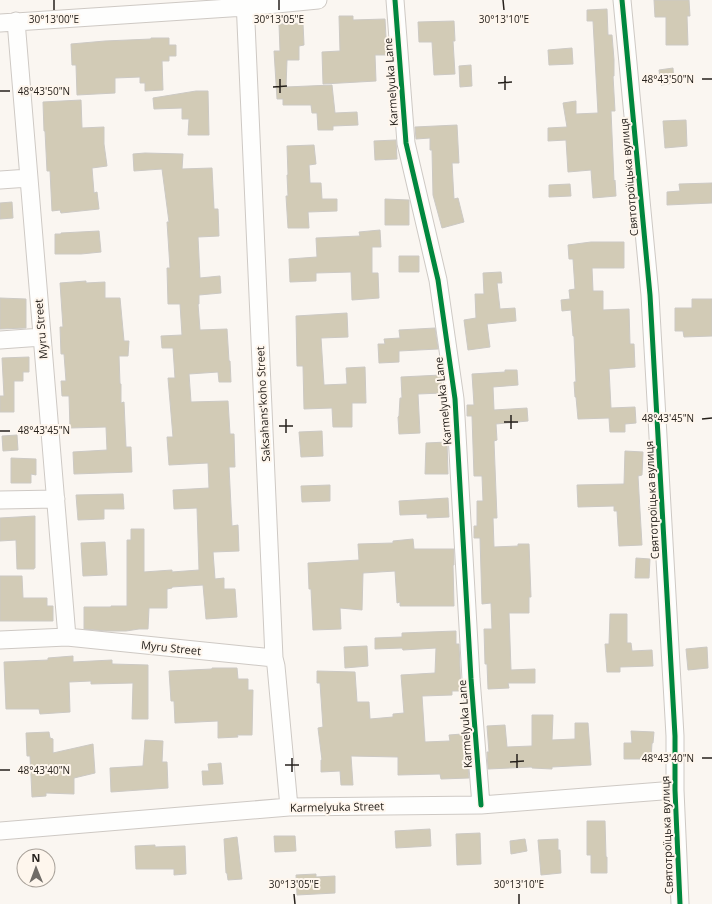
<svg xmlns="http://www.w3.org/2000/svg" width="712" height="904" viewBox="0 0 712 904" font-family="'Open Sans',sans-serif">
<rect width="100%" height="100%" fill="#faf6f1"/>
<path fill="#d2cbb6" stroke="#ccc9c4" d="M654,0H689L690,16H687L688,45H666V17H655Z
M607,9L608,35H612L614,60V76H613L615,111H611L614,181L615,180L616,196L593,198L591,170L568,172L566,140L548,141V128L567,127L563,103L576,101V114L598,113L593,21H587V10Z
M339,16H353V20L385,19L387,55H375L376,81L323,84L322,52L340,51Z
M454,21L455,41H453L455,74L434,75L432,42H419L418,22Z
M303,23L304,45L299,46V60H287L286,87L332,85L335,113L357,112L358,125L333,126V130H318L317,113H312L311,105H283V99H277L274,51H280L279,24Z
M151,38H169V45H176V56H169V61H162L163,90L145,91V83H140V77L115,78V93L77,95L76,65H72L71,44L105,41L151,39Z
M572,48L573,64L549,65L548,50Z
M471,65L472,86L460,87L459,66Z
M673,68L674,83L661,85L659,70Z
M196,91H208L209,135H188L189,119H182V108L154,109L153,98Z
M81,100L82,128L104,127V144L107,166L92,168L94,193L97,192L99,209L61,213L60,210L52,211L50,171H47L45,131H44L43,102Z
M686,120L687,146L665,148L663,121Z
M457,125L459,163H452L454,199L458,198L464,222L442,228L433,195L432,150H430V138L416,139L415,127Z
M396,140L397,159L375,160L374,141Z
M314,145L316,164L309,165L310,183H321L322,199H337V211L308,212L309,228H288L286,196H288L287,175H288L287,146Z
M145,153L183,154L182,169L212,168L214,209H218L219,236L198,237L200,278L220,276L221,293L199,295V304H198L200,330L227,329L229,361H230L231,382H219L218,372L189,374L191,402L228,401L230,434H234L235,467H229L232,526L238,525L239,551L213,552L215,579L224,578V589H235L237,617L206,619L203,585L172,587V588L167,589V608H149L148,629H139L126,631H106L84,629V607H111V606H127V540H131V529H144V572L172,570V572L199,570L197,508L174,509L173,490L209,488L208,463L169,465L167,437H173L168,378H175L173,348H162L161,336L182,335L180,304H168L167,268H170L167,222H169L162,169L134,171L133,154Z
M712,183V203L667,205V192L680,191L679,184Z
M570,184L571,196L549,197V185Z
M385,199L409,200V225H385Z
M12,202L13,218L0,219V203Z
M380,230L381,247H372V273H378L379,298L352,300L351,272L316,273V281L290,282L289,259L317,257L316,238L360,236L359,232Z
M99,231L101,252L81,254H55V234H61V233Z
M591,242H624V268H592L593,291H603V310L629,309L630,344H634L635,367L609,369L611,408L635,407L636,423L625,424V432H610L609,418L578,419L576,397H575L574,382H576L574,336H573L571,310L562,311L561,300L570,299L569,290L575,289L573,259H569L568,245Z
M399,256H419V272H399Z
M501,272L502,283H497L500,309L515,308L516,321L487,324L490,347L468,350L464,320L476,318L475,294H484L483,273Z
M86,281V283L105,282V298H120L124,341H129L128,356H119L120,384H121V403L124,402L126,447H131L132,472L74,474L73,452L107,450L106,427L70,428L69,396H62L61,381H66L64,354H61L60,327H63L60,283Z
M0,298L26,299V328L0,329Z
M692,299H712V336L684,337L683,331H675V308H692Z
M347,313L348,337L321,338L324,385L347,384L346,368L365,367L366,403H352V427H333L332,408L304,409L303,366H297L296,316Z
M435,328L438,349L399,351V362L379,363L378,344H385L384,339L400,338L399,330Z
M29,357V372H23V381H14V412H0V396H4L2,358Z
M505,370H517L518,385L493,387L494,410L527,408L528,421L496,424L497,440L494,441L497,518H493L494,547L518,546V544H529L531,597H529V613H509L511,670L535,669V683H508L509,688L488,689L487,664H485L484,629H492L491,603L482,604L480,538H474V526H477V501H483L482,476H474L472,416H467V405H474L472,374L505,372Z
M441,375L442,393L418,394L420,433L399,434L398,417L399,416L400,398H402L401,377Z
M322,431L323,456L301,457L299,432Z
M17,435L18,450L3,451L2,436Z
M447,442L448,474H425L426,443Z
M625,451L643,452L642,475L638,476L642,545L619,546L617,511H614V506L578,507L577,485L624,484Z
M11,458L36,459V475L31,474V483H11Z
M330,485V501L302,502L301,486Z
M123,494L124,509H104V519L78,520L76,495Z
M448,498L449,517L427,518V514L400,515L399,501Z
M35,516V568H34V569H17L16,540L0,541V518Z
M413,539L414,549H454V565H453L454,606H400V602L397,603L395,571L363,573L362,610L340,608L341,629L313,630L311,589H309L308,563L359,560L358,544L393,543V541Z
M105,542L107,575L83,576L81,543Z
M636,558L650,559L649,578H635Z
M0,576H22L23,598H47V606H53V621H0Z
M610,614H627V643H631L632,651L652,650L653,666L620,667V672H607L605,644H609Z
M456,631V644H459L461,691H452V695L422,696L425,742L450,741L449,735L462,734L464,753H467L469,778L441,779L440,774L398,775V757L351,756L353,785H341L340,771L321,772V760H322L318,728L323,727L320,683H317V671L355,672L357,702H369L370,719L393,717V714L404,713L401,675L435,673L436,648L403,650L402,648L375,649V638L402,637V633Z
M367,646L368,666L345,668L344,647Z
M707,647L708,668L688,670L686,649Z
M73,656V662L112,660V664L148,665V719H132L133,683L91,684V681L69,682L70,712L40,714L39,709H6L4,662L48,660V658Z
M212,668H237L238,679H248V690H253L252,735H237L238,737L218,738V721L175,723L174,701H171L169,671L212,669Z
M532,715H553L552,740L575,739V723H588L591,765L552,767V769L532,768V767L488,769L487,752H489L487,726L505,725L507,747L532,746Z
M631,731L654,732L653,743H652L651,759H624V743H632Z
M49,732L50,738L53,739V753L93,744L95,773L74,778V794L46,793V796L32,797L30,756H27L26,733Z
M145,740L163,741L162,762H167L168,788L111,792L110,768L143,766Z
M221,763L223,784L203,785L202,771H209L208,764Z
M587,821H605L606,857H607V873H591V855H587Z
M430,829L431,846L396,848L395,831Z
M480,833L481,864L457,865L456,834Z
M274,836H295L296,851L275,852Z
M237,837L242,879L228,880L227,873H226L224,839Z
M525,839L527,851L511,854L510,841Z
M558,839V850H560L561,873L541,875L538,840Z
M155,845V847L185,846L186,874L174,875V869H136L135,846Z
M316,874V877L335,876V893L297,895L296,875Z"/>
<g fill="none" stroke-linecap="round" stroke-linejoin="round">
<defs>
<path id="minor" d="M245,0L274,658L276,666L289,807
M395,0L406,143L438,280L455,399L471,679L481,805
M622,0L650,295L675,736V790L680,904
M16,21L67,637
M0,23L245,7L318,0
M0,180L29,178
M0,340L42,337
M0,500L56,499
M0,640L67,637L274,658
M0,831L289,807L481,805L675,790"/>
</defs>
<use href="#minor" stroke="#cec9c4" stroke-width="19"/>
<use href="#minor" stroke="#fefefd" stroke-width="17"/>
<defs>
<path id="cycleway" d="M395,0L406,143L438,280L455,399L471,679L481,805
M622,0L650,295L675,736V790L680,904"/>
</defs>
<use href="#cycleway" stroke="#fef6ed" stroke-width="8"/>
<use href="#cycleway" stroke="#00873e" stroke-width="5"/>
</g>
<path fill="none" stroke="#26211c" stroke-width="1.5" d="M54,0V10M279,0V10M503,0L504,10M505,76V90M280,79V93M702,79H712M498,83L512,82M273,87L287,86M0,91H10M511,415V429M286,419V433M702,419L712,418M504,422H518M279,426H293M0,431H10M517,754V768M292,758V772M702,758H712M510,762L524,761M285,765H299M0,770H10M294,894L295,904M519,894V904"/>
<g text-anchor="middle" stroke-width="4" stroke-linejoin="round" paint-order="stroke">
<g font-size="11" fill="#26211c" stroke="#fef6ed">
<text transform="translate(391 82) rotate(-94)" y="4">Karmelyuka Lane</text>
<text transform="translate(629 177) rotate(-95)" y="4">Святотроїцька вулиця</text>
<text transform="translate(41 329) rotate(-95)" y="4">Myru Street</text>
<text transform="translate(443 401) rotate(-96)" y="4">Karmelyuka Lane</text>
<text transform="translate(263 404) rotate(-93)" y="4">Saksahansʹkoho Street</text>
<text transform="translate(652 500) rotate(-93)" y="4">Святотроїцька вулиця</text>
<text transform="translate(171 648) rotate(6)" y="4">Myru Street</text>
<text transform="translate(465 724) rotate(-94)" y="4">Karmelyuka Lane</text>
<text transform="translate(337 807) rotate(-1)" y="4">Karmelyuka Street</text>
<text transform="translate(667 835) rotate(-92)" y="4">Святотроїцька вулиця</text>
</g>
</g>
<g font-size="10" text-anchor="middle" fill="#26211c" stroke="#fef6ed" stroke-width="4" stroke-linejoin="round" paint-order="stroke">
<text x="54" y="23">30°13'00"E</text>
<text x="279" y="23">30°13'05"E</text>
<text x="504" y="23">30°13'10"E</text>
<text x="668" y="83">48°43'50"N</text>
<text x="44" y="95">48°43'50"N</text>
<text x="668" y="422">48°43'45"N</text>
<text x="44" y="434">48°43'45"N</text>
<text x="668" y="762">48°43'40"N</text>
<text x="44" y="774">48°43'40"N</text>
<text x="294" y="888">30°13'05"E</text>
<text x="519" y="888">30°13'10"E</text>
</g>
<g transform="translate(36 868) rotate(359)"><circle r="19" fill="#fef6ed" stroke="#a8a199"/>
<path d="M0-3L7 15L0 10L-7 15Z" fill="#706c67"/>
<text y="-6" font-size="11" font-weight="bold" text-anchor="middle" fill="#26211c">N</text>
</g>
</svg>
